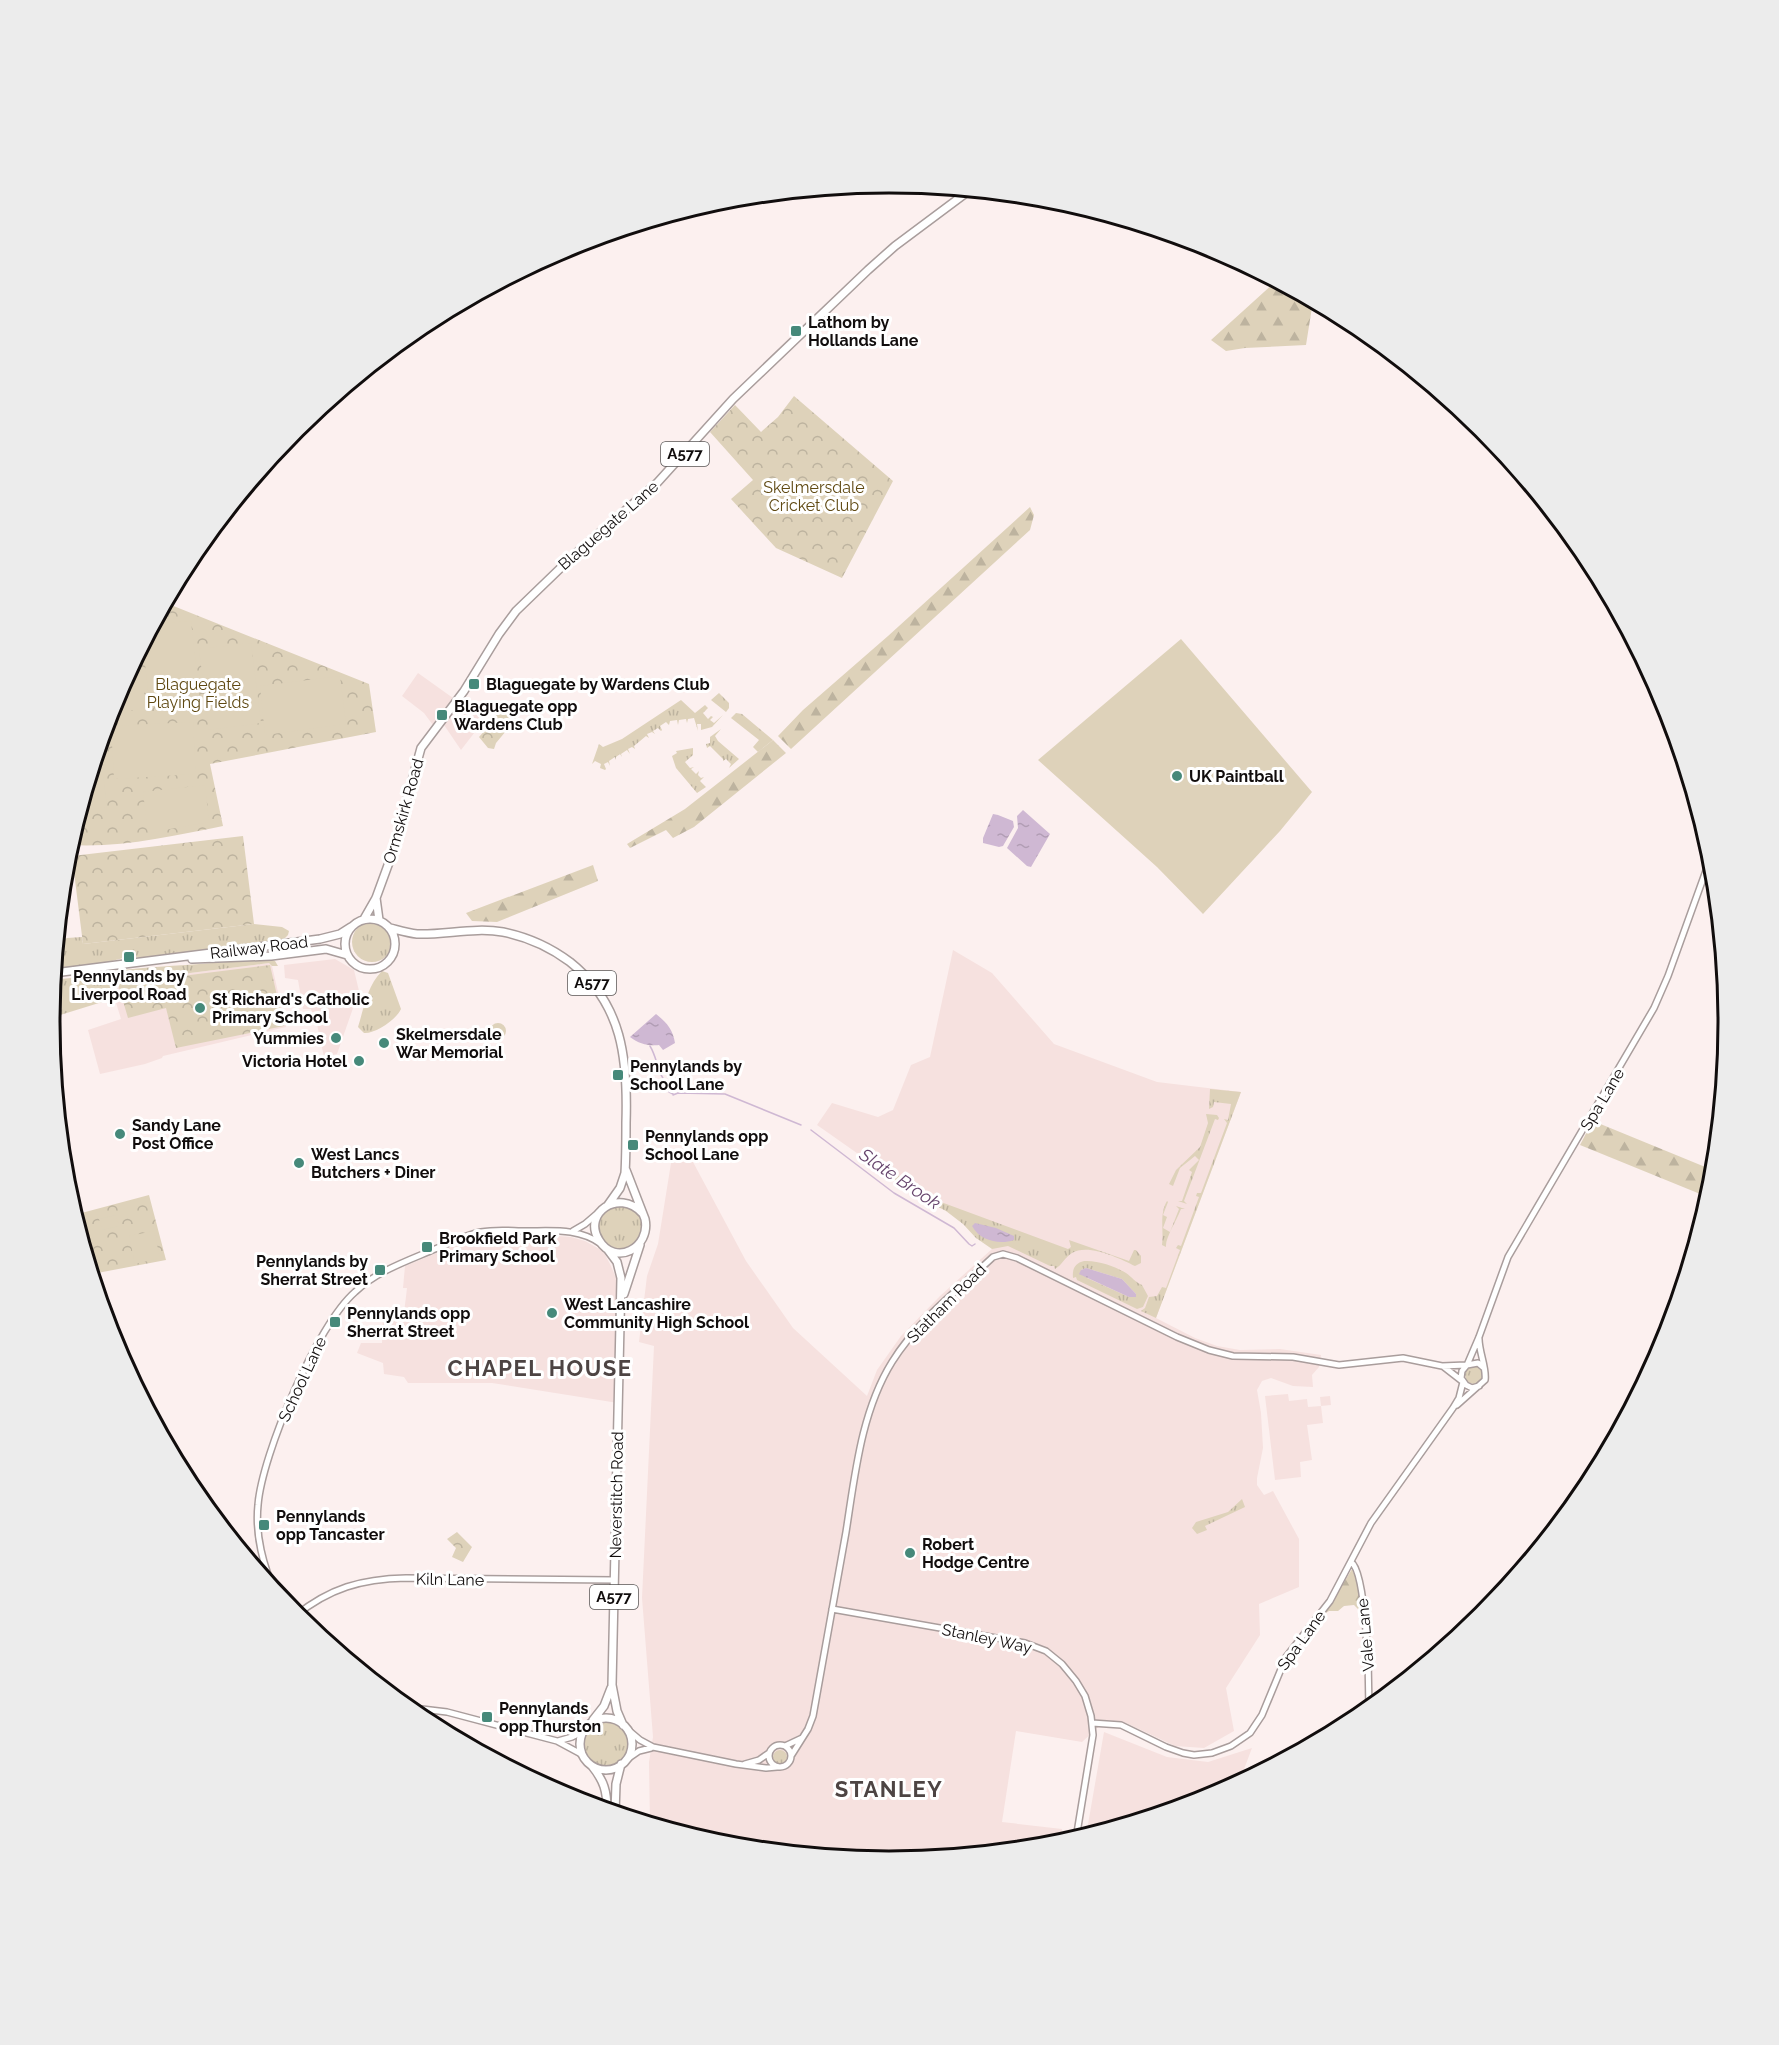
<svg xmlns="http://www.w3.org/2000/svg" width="1779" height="2045" viewBox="0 0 1779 2045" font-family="Raleway,sans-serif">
<defs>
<pattern id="grass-tufts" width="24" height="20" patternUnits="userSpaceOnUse" patternTransform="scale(1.5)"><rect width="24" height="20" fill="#ded2ba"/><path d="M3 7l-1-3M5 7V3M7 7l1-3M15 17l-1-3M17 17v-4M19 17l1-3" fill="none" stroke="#bdb39f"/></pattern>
<pattern id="forest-firs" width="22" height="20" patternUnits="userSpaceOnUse" patternTransform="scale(1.5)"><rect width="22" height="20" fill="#ded2ba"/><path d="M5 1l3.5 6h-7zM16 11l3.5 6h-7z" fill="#bdb39f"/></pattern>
<pattern id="park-crowns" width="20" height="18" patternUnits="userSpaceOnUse" patternTransform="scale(1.5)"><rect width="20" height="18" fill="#ded2ba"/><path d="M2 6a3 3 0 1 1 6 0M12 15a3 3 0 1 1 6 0" fill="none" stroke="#bdb39f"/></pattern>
<pattern id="water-ripples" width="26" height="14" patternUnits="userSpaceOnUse" patternTransform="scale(1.5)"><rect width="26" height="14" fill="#cfb8d3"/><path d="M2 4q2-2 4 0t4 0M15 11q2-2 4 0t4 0" fill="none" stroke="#b19db4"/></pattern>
</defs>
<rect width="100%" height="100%" fill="#fcf0ef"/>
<path fill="#f6e1df" d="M418,673L460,703L462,710L470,716L475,715L477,713L485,719L461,750L444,725L438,732L424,713L402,696Z
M953,950L992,973L1054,1044L1157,1082L1241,1092L1156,1318L1195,1338L1217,1346L1240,1350L1280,1349L1321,1355L1319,1367L1312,1375L1313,1387L1293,1386L1271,1378L1262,1381L1257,1390L1261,1413L1263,1448L1257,1478V1485L1264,1495L1273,1491L1299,1539V1587L1259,1604L1260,1635L1226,1688L1234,1731L1204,1748L1175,1746L1126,1723L1106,1720L1082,1742L1016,1731L1002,1822L1062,1829L1059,1845L889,1862L725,1846L650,1823L649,1762L653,1737L642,1598L654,1346L639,1342L647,1276L658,1244L672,1157L693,1162L746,1261L793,1328L867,1396L877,1370L901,1336L940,1296L992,1249L1001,1227L911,1191L817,1125L832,1103L878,1117L893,1110L911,1065L930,1057Z
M335,959L354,970L359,991L337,1054L324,1057L315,1015L312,1013L311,1009H303L298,980L285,978L284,965Z
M269,963L272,966L286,1027L163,1056L162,1058L145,1064L100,1074L88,1030L121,1019L110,983Z
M545,1235L571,1237L585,1241L603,1251L610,1264L617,1280L621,1305L618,1403L492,1383H408L404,1377L384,1374L383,1363L357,1353L361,1343H382L383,1313H404L407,1288H403L405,1266L459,1244L475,1239L481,1243L483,1236Z
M1288,1394L1289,1401L1307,1399L1308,1407L1321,1406L1320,1397L1330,1396L1331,1405L1321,1406L1323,1423L1307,1425L1312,1460L1300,1462L1301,1477L1275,1480L1265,1396Z
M1104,1732L1167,1757L1208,1762L1252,1748L1240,1780L1200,1798L1201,1802L1086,1836Z"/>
<path fill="url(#grass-tufts)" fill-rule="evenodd" d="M719,693L729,703V708L726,712L711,700Z
M681,700L695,713L705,705L708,708L703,713L708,719L711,716L713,717L710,720L714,723L723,715L712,727L701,730V724H697L698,731L694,718L688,719L687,723L686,719L679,720L678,725L677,720L670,721L669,725L666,722L660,726L662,730L661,731L658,728L653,731L655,734L652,732L647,734L649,738L646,736L634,746L635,749L632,747L628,749L630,754L627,750L621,754L622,757L620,754L616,757V760L615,757L609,761L610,766L608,762L604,764L606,769L605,770L600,768L601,764L595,761L592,764L599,744L603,747L622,739Z
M736,713L742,714L773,740L758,752L753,747L759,740L731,718Z
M721,729L715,736L718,741L739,759L729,768L731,764L726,759L723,761V759L710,746L707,748L706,744L710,743V737Z
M693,748V755L685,762L690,768L694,767L691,769L696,774L699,771L698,775L701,778L704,777L700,781L706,787L697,793L676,768L672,756L677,753L676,751Z
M352 942a20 20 0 1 1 40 0a20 20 0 1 1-40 0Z
M254,924L282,927L289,931L288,935L283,940L144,959L131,956L89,967L55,969L58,943L67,938L82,937L83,944Z
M267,958L275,961L278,966H272L269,963L110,983L115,998L57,1016L50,1013L54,979C77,979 100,972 123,970C171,965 219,964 267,958Z
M382,971L388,973L401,1009C396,1020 375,1034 364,1033L358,1027C364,1008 367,986 382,971Z
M1210,1089L1241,1092L1156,1318L1141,1311L1145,1308L1149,1297L1157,1296L1162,1287L1166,1288L1180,1250L1176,1248L1178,1245L1181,1246L1199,1197L1196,1196L1197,1193H1201L1227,1123L1224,1119L1228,1120L1231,1104L1214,1102L1213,1107L1209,1109Z
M1206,1114L1217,1115L1219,1118L1218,1120L1215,1119L1184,1201L1187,1204L1178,1201H1182L1192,1172L1189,1170L1199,1160L1195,1156L1180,1168L1173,1186L1169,1184L1176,1170L1200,1147L1208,1123Z
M877,1168L916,1182L922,1195L1068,1249L1071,1247L1069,1240L1129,1261L1134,1250H1136L1141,1256V1263L1135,1266C1119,1258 1088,1243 1072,1253C1065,1257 1062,1265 1055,1269L1054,1266H1050L1008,1246L992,1249L976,1238L963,1224L946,1211L923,1199Z
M1167,1201L1168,1202L1163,1215L1167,1217L1163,1228L1170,1232L1179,1209L1176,1206L1185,1209H1181C1176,1222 1165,1238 1166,1247L1162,1245C1164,1231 1159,1214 1167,1201Z
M598 1227a22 22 0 1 1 44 0a22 22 0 1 1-44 0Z
M1084,1261C1097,1260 1115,1266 1126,1273C1132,1277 1135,1282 1142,1285L1148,1296L1143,1307L1137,1309L1077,1280L1076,1277L1073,1278C1072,1269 1075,1263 1084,1261ZM1086,1268L1122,1279L1136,1294V1297H1129L1087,1278L1081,1270Z
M1465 1375a9 9 0 1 1 18 0a9 9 0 1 1-18 0Z
M1242,1499L1245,1507L1205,1526L1207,1530L1197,1534L1192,1528L1196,1522L1228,1512Z
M583 1745a23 23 0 1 1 46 0a23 23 0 1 1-46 0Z
M773 1757a7 7 0 1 1 14 0a7 7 0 1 1-14 0Z"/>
<path fill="url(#forest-firs)" d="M1276,281L1313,301L1306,345L1245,348L1226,351L1211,340Z
M1030,507L1034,515L1030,530L791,749L778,736L803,710L888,636Z
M773,740L786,753L694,827L673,838L666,830L630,848L627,844L685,809Z
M593,865L598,881L497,922L472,921L466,913Z
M1598,1123L1715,1171L1710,1198L1580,1145L1591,1124Z
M1352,1569L1359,1584L1361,1612L1354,1605L1344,1606L1338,1611H1329L1321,1616L1337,1594Z"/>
<path fill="url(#park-crowns)" d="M794,396L893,481L842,578L776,548L731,499L753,480L710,432L735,405L761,432L778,417Z
M166,603L369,684L376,732L210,764L223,826C173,836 121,848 70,845L114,701Z
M504,704L515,707L516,719L496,743L494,749L488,748L479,737L495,719L497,711Z
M243,836L254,924L83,944L72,856Z
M270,965L284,1026L176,1048L166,1008L128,1018L118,984Z
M490 1031a8 8 0 1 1 16 0a8 8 0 1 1-16 0Z
M149,1195L166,1260L92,1274L74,1215Z
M457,1532L472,1547L463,1562L452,1557L456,1548L447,1539Z"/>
<path fill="#ded2ba" d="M191,621L200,700L150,708L143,646L155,624Z
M1181,639L1312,792L1280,831L1203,914L1157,867L1038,760Z
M251,643L261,723L209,730L199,649Z
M141,664L146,709L110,713L114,701L132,665Z
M340,676L346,724L265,735L260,686Z
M193,722L196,774L114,779L111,726Z
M97,756H101L107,807L80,811Z
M205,785L209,822L148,833L143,792Z
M116,1215L119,1226L102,1230L99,1219Z
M154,1231L160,1258L135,1264L129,1236Z"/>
<path fill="url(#water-ripples)" d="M1023,810L1050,834L1031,867L1027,866L1007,848L1018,828L1017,816Z
M993,814L998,815L1013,821L1014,827L1003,846L999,847L983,843V838Z
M656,1014C666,1022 673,1029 675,1043L663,1050L659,1045C648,1046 639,1044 630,1037Z
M975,1223L996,1228L1014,1236V1240C1000,1245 980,1241 972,1226Z
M1086,1268L1122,1279L1136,1294V1297H1129L1079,1274L1081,1270Z"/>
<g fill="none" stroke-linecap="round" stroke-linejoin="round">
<path stroke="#cfb8d3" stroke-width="1.5" d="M650,1046C658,1059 657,1074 668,1085L669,1092L673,1094
M673,1095L678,1093L725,1094L801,1125
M811,1130L894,1193L954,1228L969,1244L972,1246L975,1244"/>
<defs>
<path id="minor" d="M573,1231L585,1224L599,1212
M1467,1365L1478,1363L1484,1368
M1444,1367L1462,1381
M1479,1386L1472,1388L1466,1385L1461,1378L1462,1371L1467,1365L1479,1337L1508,1257L1654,1008L1668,976L1712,854
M1457,1405L1485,1380C1487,1369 1479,1352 1479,1339
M1351,1562C1367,1572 1369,1687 1369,1710
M276,1593C263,1567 255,1534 258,1505C262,1454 317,1325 355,1292C377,1271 407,1261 435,1249C450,1243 465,1235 481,1232C496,1229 512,1231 527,1231C553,1231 579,1228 601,1244
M832,1609L1025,1643L1046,1651L1062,1664L1076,1681L1085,1696L1091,1716L1093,1735L1076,1839
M295,1616C330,1588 361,1579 406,1578L614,1580
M410,1710L422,1709L447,1712L557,1741L583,1755
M1092,1723L1121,1725L1166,1747L1183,1753L1194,1755L1212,1753L1231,1746L1250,1733L1262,1715L1286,1657L1330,1601L1371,1523L1453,1408L1459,1398L1463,1382
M627,1729L640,1740L653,1747L736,1764L766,1768L777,1767
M558,1741L572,1737L584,1731
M769 1756a11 11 0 1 1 22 0a11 11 0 1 1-22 0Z
M785,1746L802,1738
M791,1756L808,1729L813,1716C824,1655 835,1593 846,1532C855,1475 861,1412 892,1362C918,1320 958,1290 993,1257L1003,1254L1017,1258L1177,1337L1209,1350L1233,1356L1293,1357L1339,1365L1403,1358L1442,1366L1466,1365
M626,1760L639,1751L651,1748
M745,1764L759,1760L769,1753"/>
<path id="major" d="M376,898L379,920
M345 944a25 25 0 1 1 50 0a25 25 0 1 1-50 0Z
M364,919L376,898L391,857L421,748L464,691L499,634L516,611L574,555L657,483L733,399L868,270L895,246L970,190
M390,928C398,930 408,933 417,934C446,935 474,927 503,932C528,937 550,947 570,962C623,1004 628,1060 626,1123C626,1140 626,1157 625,1173L620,1188L608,1205
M192,959L271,956L326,949L347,955
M54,973L320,939L340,934L351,927
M626,1170L645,1219C651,1248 615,1267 599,1240C582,1213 619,1188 642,1213
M608,1250L617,1262L621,1278L612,1685L617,1711L623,1725
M624,1294L640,1245
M580 1744a26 26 0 1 1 52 0a26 26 0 1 1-52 0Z
M593,1720L604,1706L611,1688
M592,1766C604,1781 607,1791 607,1810
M615,1813L616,1784L621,1764"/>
</defs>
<use href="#minor" stroke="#a99d9c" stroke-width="8"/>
<use href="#major" stroke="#a99d9c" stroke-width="10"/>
<use href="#minor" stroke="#fff" stroke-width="5"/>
<use href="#major" stroke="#fff" stroke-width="7"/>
</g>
<g fill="#46897a" stroke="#fff" stroke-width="2">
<rect x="790" y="325" width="12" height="12" rx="3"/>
<rect x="468" y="678" width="12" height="12" rx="3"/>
<rect x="436" y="709" width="12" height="12" rx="3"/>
<circle cx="1177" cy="776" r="6"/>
<rect x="123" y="951" width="12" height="12" rx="3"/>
<circle cx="200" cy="1008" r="6"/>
<circle cx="336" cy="1038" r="6"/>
<circle cx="384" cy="1043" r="6"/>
<circle cx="359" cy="1061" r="6"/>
<rect x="612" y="1069" width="12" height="12" rx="3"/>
<circle cx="120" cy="1134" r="6"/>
<rect x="627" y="1139" width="12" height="12" rx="3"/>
<circle cx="299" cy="1163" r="6"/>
<rect x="421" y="1241" width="12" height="12" rx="3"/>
<rect x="374" y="1264" width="12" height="12" rx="3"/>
<circle cx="552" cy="1313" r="6"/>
<rect x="329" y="1316" width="12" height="12" rx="3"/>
<rect x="258" y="1519" width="12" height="12" rx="3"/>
<circle cx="910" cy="1553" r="6"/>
<rect x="481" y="1711" width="12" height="12" rx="3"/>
</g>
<g text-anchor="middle" stroke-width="6" stroke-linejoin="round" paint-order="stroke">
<g fill="#fff" stroke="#585656" stroke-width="1.5">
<rect x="661" y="442" width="48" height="24" rx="4.5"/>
<rect x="568" y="971" width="48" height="24" rx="4.5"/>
<rect x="590" y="1585" width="48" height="24" rx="4.5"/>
</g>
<g font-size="15" font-weight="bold" fill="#110d0d">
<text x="685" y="459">A577</text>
<text x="592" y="988">A577</text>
<text x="614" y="1602">A577</text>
</g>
<g font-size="16" font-weight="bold" fill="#110d0d" stroke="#fff" text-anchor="start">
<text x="808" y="328">Lathom by<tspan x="808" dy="18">Hollands Lane</tspan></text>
<text x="486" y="690">Blaguegate by Wardens Club</text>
<text x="454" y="712">Blaguegate opp<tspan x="454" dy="18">Wardens Club</tspan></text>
<text x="1189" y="782">UK Paintball</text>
<text x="129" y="982" text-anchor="middle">Pennylands by<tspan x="129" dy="18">Liverpool Road</tspan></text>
<text x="212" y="1005">St Richard's Catholic<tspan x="212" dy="18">Primary School</tspan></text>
<text x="396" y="1040">Skelmersdale<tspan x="396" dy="18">War Memorial</tspan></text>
<text x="324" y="1044" text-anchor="end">Yummies</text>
<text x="347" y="1067" text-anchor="end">Victoria Hotel</text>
<text x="630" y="1072">Pennylands by<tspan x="630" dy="18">School Lane</tspan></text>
<text x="132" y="1131">Sandy Lane<tspan x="132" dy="18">Post Office</tspan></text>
<text x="645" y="1142">Pennylands opp<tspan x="645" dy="18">School Lane</tspan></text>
<text x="311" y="1160">West Lancs<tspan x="311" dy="18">Butchers + Diner</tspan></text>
<text x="439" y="1244">Brookfield Park<tspan x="439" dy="18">Primary School</tspan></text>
<text x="368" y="1267" text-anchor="end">Pennylands by<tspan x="368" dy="18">Sherrat Street</tspan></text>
<text x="564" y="1310">West Lancashire<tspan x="564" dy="18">Community High School</tspan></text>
<text x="347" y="1319">Pennylands opp<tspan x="347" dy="18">Sherrat Street</tspan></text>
<text x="276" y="1522">Pennylands<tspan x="276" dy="18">opp Tancaster</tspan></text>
<text x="922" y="1550">Robert<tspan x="922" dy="18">Hodge Centre</tspan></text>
<text x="499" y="1714">Pennylands<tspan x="499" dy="18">opp Thurston</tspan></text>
</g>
<g font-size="16" fill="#5f4811" stroke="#fff">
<text x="814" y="493">Skelmersdale<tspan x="814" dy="18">Cricket Club</tspan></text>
<text x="198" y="690">Blaguegate<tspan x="198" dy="18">Playing Fields</tspan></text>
</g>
<g font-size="16" fill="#110d0d" stroke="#fff">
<text transform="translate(608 525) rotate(-41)" y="6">Blaguegate Lane</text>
<text transform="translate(403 811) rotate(-74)" y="6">Ormskirk Road</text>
<text transform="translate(259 947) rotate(-7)" y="6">Railway Road</text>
<text transform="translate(1602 1099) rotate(-59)" y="6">Spa Lane</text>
<text transform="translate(946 1303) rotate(-45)" y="6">Statham Road</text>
<text transform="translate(302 1379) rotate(-65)" y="6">School Lane</text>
<text transform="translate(616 1495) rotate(-89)" y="6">Neverstitch Road</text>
<text transform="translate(450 1579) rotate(1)" y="6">Kiln Lane</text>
<text transform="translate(1365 1635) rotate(-95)" y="6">Vale Lane</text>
<text transform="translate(987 1638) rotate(12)" y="6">Stanley Way</text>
<text transform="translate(1301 1640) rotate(-54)" y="6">Spa Lane</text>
</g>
<g font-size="18" font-style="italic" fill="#67456d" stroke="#fff">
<text transform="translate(900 1179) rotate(34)" y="6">Slate Brook</text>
</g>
<g font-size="22" font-weight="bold" letter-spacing="1.5" fill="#4d4443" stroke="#fff">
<text x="540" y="1376">CHAPEL HOUSE</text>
<text x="889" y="1797">STANLEY</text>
</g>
</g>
<path d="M0 0H1779V2045H0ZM60 1022a829 829 0 1 1 1658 0a829 829 0 1 1-1658 0Z" fill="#ececec" fill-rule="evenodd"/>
<path fill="none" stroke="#110d0d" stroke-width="3" d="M60 1022a829 829 0 1 1 1658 0a829 829 0 1 1-1658 0Z"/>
</svg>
